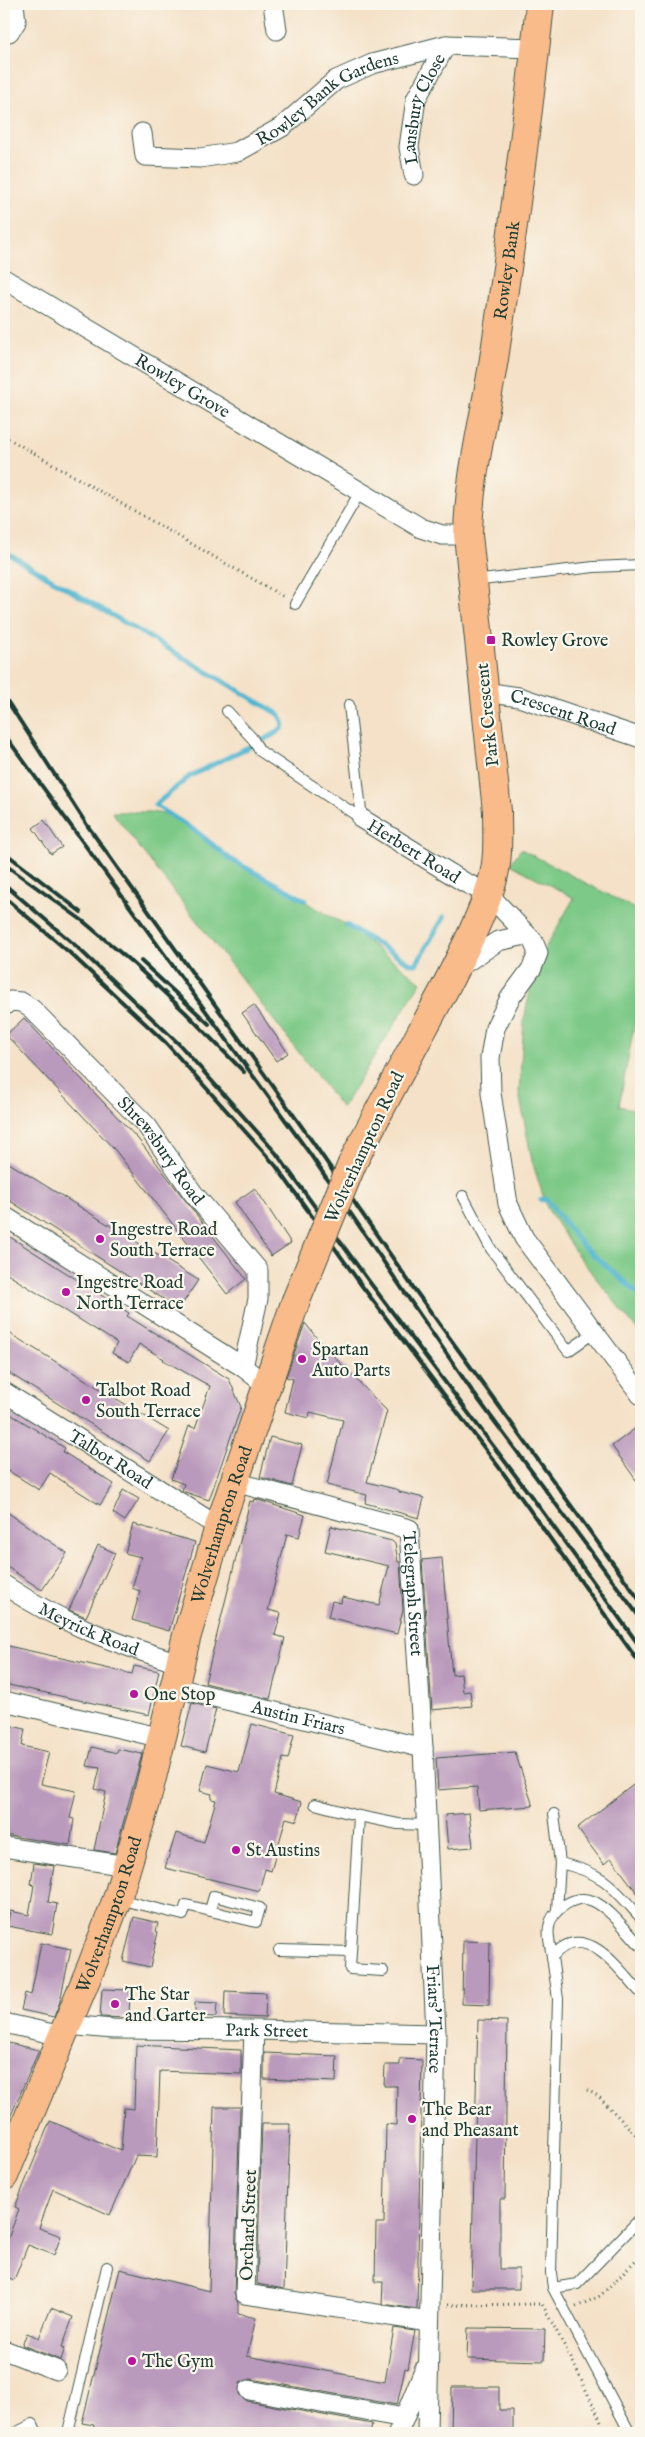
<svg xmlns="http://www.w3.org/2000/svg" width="645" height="2437" viewBox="0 0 645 2437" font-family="'IM FELL English',serif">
<rect width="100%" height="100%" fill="#fbf7ec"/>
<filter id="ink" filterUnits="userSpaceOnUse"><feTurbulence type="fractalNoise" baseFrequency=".02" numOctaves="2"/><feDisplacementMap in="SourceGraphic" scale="10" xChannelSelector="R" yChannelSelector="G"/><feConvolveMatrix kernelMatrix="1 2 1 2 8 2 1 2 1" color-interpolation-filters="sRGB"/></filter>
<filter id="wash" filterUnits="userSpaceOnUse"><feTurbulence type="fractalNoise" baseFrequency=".0096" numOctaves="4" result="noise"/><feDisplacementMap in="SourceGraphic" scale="20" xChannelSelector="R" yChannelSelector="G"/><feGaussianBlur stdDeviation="1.12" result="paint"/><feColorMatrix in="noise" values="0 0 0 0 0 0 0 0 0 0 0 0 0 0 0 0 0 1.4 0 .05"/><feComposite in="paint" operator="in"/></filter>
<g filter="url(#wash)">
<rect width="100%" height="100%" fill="#f4e1c7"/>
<path fill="#7dc987" stroke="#4e835e" d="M112,812H150L170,815L197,832L230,859L346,925L421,982L342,1108Z
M521,849L641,912V989L619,1106L641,1111V1335L576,1253L547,1208L532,1161L519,1093L524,1020L535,966L574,898L510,864Z"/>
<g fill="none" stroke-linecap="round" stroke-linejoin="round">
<path stroke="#51b6d0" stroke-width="5" d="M4,551L280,715L283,722L282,728L273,735L190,776L155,805L197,832L230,859L305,900
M346,925L411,964H416L419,959L444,917
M541,1200L546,1199L582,1245L641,1296"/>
</g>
<g id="blocks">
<path fill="#b999bc" d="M44,820L62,847L51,854L33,828Z
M254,1005L288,1053L276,1061L242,1013Z
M24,1018L138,1139L246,1279L227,1294L115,1150L6,1035Z
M4,1160L198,1280L179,1309L4,1197Z
M255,1188L291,1243L271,1256L235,1202Z
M4,1233L129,1313L127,1316L229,1379L241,1407L209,1500L182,1491L184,1484L171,1479L189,1426L195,1428L210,1386L163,1360L164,1359L139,1344L129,1362L112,1353L117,1343L4,1272Z
M305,1323L320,1342L387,1411L367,1482L399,1490V1492L424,1498L419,1518L365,1503L367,1495L327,1485L343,1420L310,1412L309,1418L285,1412L293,1379L286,1377Z
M4,1330L169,1431L150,1461L4,1370Z
M4,1410L65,1448L63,1452L114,1484L100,1505L50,1473L39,1490L4,1468Z
M641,1424V1487L612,1446Z
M270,1437L302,1445L292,1486L260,1477Z
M123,1490L139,1499L125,1521L113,1513Z
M255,1499L305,1515L299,1537L287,1534L268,1610L281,1613L275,1635L285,1638L270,1699L205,1683L250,1501L254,1502Z
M4,1510L67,1553L42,1590L4,1565Z
M133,1524L195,1542L169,1631L132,1620L140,1591L132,1588L141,1557L125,1553Z
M331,1526L392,1541L395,1544L398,1562H400L403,1610L397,1634L328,1617L332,1601L341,1603L342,1597L379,1605L389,1566L325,1551Z
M98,1545L115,1553L86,1617L69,1610Z
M442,1558L452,1675L461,1674L463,1692L470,1691L472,1706L432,1710L422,1560Z
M4,1645L132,1674L134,1666L159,1671L149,1715L4,1684Z
M192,1703L216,1709L205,1752L181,1746Z
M4,1724L25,1729L22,1746L49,1752L41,1784L76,1791L70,1818L74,1819L70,1845L4,1835Z
M252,1724L294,1735L288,1759L283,1758L274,1794L302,1802L297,1821L286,1818L271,1871L265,1869L259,1891L165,1868L176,1833L204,1842L216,1800L211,1799L212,1794L200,1791L207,1764L239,1772Z
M92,1747L117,1753L118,1749L142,1754L115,1853L94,1850L106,1792L95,1789L100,1768L87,1766Z
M515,1752L533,1806L479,1810L477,1787L438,1790L436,1758Z
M641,1779V1898L611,1858L604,1864L577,1828Z
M469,1813L473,1847L448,1849L445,1815Z
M34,1863L54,1866L48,1902L57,1904L52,1934L7,1926L10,1911L29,1915L34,1885L31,1884Z
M134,1917L158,1923L156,1931L158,1932L150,1967L123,1961Z
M463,1941L490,1942L489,2005L462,2004Z
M41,1943L71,1949L60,2001L54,2017L21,2010L25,1993L31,1995Z
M102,1989L130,1990L129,2018L100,2017Z
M225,1991L266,1993L265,2018L224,2016Z
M195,2002L217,2003L216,2017L195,2016Z
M478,2020L507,2021L505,2199H500V2269H519V2289H471Z
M4,2042L39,2050L5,2129H4Z
M136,2045L241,2050V2074L160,2071L157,2157L136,2156L110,2215L53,2189L39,2228L61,2236L54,2255L28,2245L14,2280L4,2276V2237L8,2239L19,2209L15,2207L50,2121L121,2151L124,2108L134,2109Z
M264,2053L337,2056L336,2082L264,2079Z
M400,2059L422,2060L417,2309L382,2304L383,2282H375L376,2223H384L386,2124L396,2125L397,2086H384L385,2065H400Z
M214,2107H240L234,2294L238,2303V2314L256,2318L247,2356L385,2382L394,2328L415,2331L408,2369L405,2368L397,2405L251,2379L240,2383L239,2394L247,2401L372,2424L370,2433H92L94,2425L82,2423L120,2269L209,2291Z
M262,2124H290L284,2289L257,2284Z
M51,2308L73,2317L62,2347L65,2348L61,2360L22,2345L27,2333L39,2338Z
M468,2328L545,2329L544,2361L467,2359Z
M452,2387H499V2410H513V2433H451Z"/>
</g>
</g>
<g filter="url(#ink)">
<use href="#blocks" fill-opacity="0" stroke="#3f564a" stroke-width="1"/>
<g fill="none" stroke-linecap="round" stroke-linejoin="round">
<defs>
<path id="service" d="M473,581L594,567L641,565
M295,604L360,492
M349,705L362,819
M227,711L252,738L260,751L362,819
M463,1196L491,1249L568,1351L595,1332
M315,1804L359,1816
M554,1814L560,1863L557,1910
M560,1863C604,1873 612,1886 641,1918
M118,1899L183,1915L186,1905L256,1922L260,1908L214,1896L210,1910
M279,1950L351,1952
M552,1957C551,1948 547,1936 549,1927C552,1909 576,1893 593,1901C612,1910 627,1932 641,1946
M383,1971L350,1969L359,1816L398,1824L427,1825
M553,2288L577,2284L641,2218
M15,2433L33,2424L37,2433
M68,2433L107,2267
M630,2433L553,2288L551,2273L558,1999L552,1957C585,1918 618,1969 641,1993"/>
<g id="minor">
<path d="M273,4L277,30"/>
<path d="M4,33L9,32L16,22L14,4"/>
<path id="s1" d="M142,133L145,156L200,158L237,152L282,127L336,80L372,64L446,45L535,48"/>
<path id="s2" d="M414,175L409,147L416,99L446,45"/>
<path id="s3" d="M4,279L421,528L442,535H468"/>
<path id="s4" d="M485,692L519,697L641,738"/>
<path id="s5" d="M362,819L464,882L488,894L533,941L538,953L532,968L510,998L495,1028L490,1058L491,1093L508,1204L524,1238L641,1395"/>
<path d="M456,969L498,941L526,935"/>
<path id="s6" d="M4,1006L10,1001L21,1002L32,1009L147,1126L193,1193L258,1270V1299L243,1367"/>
<path d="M4,1216L243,1367L266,1385"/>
<path id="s7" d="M4,1392L219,1527"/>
<path id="s8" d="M235,1482L409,1529L423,1748L436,2034L427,2433"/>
<path id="s9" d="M4,1585C62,1623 113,1643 179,1663"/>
<path id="s10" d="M173,1687L423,1748"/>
<path d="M4,1701L162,1738"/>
<path d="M4,1847L127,1866"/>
<path d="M4,2023L62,2036"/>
<path id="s11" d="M67,2025L113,2029L254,2030L436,2034"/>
<path d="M254,2030L245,2294L429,2322"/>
<path d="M4,2350L56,2370"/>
<path d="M249,2390L404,2418"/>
<path d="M398,2433L424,2370"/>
</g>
<g id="trunk">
<path id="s12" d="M352,1164C381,1105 413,1048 444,990C462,954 482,917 493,879C499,857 497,833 497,811L468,535C469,473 486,414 495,352C512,236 528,120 540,4"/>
<path id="s13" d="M4,2176L92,1965L117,1899L145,1806L187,1635L219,1527L295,1303"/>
</g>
</defs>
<use href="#service" stroke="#3f564a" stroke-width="12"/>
<use href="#minor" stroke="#3f564a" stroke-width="21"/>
<use href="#trunk" stroke="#3f564a" stroke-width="30"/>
<path stroke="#3f564a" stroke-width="3" stroke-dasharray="1 4" stroke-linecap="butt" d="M4,436L284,597
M587,2090L598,2096L641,2140
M448,2305L542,2304L572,2360L606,2433
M576,2307L600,2296L641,2255"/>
<use href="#service" stroke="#fff" stroke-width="10"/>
<use href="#minor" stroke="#fff" stroke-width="19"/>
<use href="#trunk" stroke="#fabb8b" stroke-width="28"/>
<path stroke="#1f3d34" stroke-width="4" d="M4,696L87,825L312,1141L412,1286L641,1602
M4,734L310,1154L472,1391L641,1619
M4,852L81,912
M4,864L83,921L135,965L186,1013L244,1072
M4,884L76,946L179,1044L276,1153L368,1280L540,1508L641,1648
M4,897L70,953L166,1043L276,1166L362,1286L504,1474L641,1665
M141,961L209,1024"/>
<defs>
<path id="trunk-bridge" d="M295,1303L352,1164"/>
</defs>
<use href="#trunk-bridge" stroke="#3f564a" stroke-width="30" stroke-linecap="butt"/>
<use href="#trunk-bridge" stroke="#fabb8b" stroke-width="28"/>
</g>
</g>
<g fill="#b5179e" stroke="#fbf7ec" stroke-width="2">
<rect x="486" y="635" width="10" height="10" rx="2.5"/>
<circle cx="100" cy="1239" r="5"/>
<circle cx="66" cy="1292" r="5"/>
<circle cx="302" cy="1359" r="5"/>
<circle cx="86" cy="1400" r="5"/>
<circle cx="134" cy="1694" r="5"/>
<circle cx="236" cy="1850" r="5"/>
<circle cx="115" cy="2004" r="5"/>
<circle cx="412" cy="2119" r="5"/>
<circle cx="132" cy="2361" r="5"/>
</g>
<g text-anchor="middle" stroke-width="4.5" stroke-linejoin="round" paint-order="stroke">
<g font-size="18" fill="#1f3d34" stroke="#fbf7ec">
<text dy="6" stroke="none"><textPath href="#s1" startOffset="222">Rowley Bank Gardens</textPath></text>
<text dy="6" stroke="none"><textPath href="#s2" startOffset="69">Lansbury Close</textPath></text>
<text dy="6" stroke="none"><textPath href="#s12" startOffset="932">Rowley Bank</textPath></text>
<text dy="6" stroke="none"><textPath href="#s3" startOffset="208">Rowley Grove</textPath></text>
<text dy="6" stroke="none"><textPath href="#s4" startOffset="81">Crescent Road</textPath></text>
<text transform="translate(487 715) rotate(-96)" y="6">Park Crescent</text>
<text dy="6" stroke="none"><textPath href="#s5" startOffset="61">Herbert Road</textPath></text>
<text transform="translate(364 1147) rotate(-65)" y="6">Wolverhampton Road</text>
<text dy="6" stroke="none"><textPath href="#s6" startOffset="224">Shrewsbury Road</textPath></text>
<text dy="6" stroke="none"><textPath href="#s7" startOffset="126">Talbot Road</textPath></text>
<text dy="6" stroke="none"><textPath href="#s13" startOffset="688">Wolverhampton Road</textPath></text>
<text dy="6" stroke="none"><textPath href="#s8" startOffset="245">Telegraph Street</textPath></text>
<text dy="6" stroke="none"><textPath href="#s9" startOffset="96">Meyrick Road</textPath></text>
<text dy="6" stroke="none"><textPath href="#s10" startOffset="129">Austin Friars</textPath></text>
<text dy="6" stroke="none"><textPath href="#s13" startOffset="282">Wolverhampton Road</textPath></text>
<text dy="6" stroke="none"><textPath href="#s8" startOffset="671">Friars' Terrace</textPath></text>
<text dy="6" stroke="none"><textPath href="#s11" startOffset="200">Park Street</textPath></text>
<text transform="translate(248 2225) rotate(-88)" y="6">Orchard Street</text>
</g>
<g font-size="18" fill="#1f3d34" stroke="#fbf7ec" text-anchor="start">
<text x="501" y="646">Rowley Grove</text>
<text x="110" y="1235">Ingestre Road<tspan x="110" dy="21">South Terrace</tspan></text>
<text x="76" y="1288">Ingestre Road<tspan x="76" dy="21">North Terrace</tspan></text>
<text x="312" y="1355">Spartan<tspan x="312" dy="21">Auto Parts</tspan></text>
<text x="96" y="1396">Talbot Road<tspan x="96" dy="21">South Terrace</tspan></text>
<text x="144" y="1700">One Stop</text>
<text x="246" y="1856">St Austins</text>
<text x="125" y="2000">The Star<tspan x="125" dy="21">and Garter</tspan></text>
<text x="422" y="2115">The Bear<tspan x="422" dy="21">and Pheasant</tspan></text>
<text x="142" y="2367">The Gym</text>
</g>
</g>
<rect width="645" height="2437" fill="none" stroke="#fbf7ec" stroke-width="20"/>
</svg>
